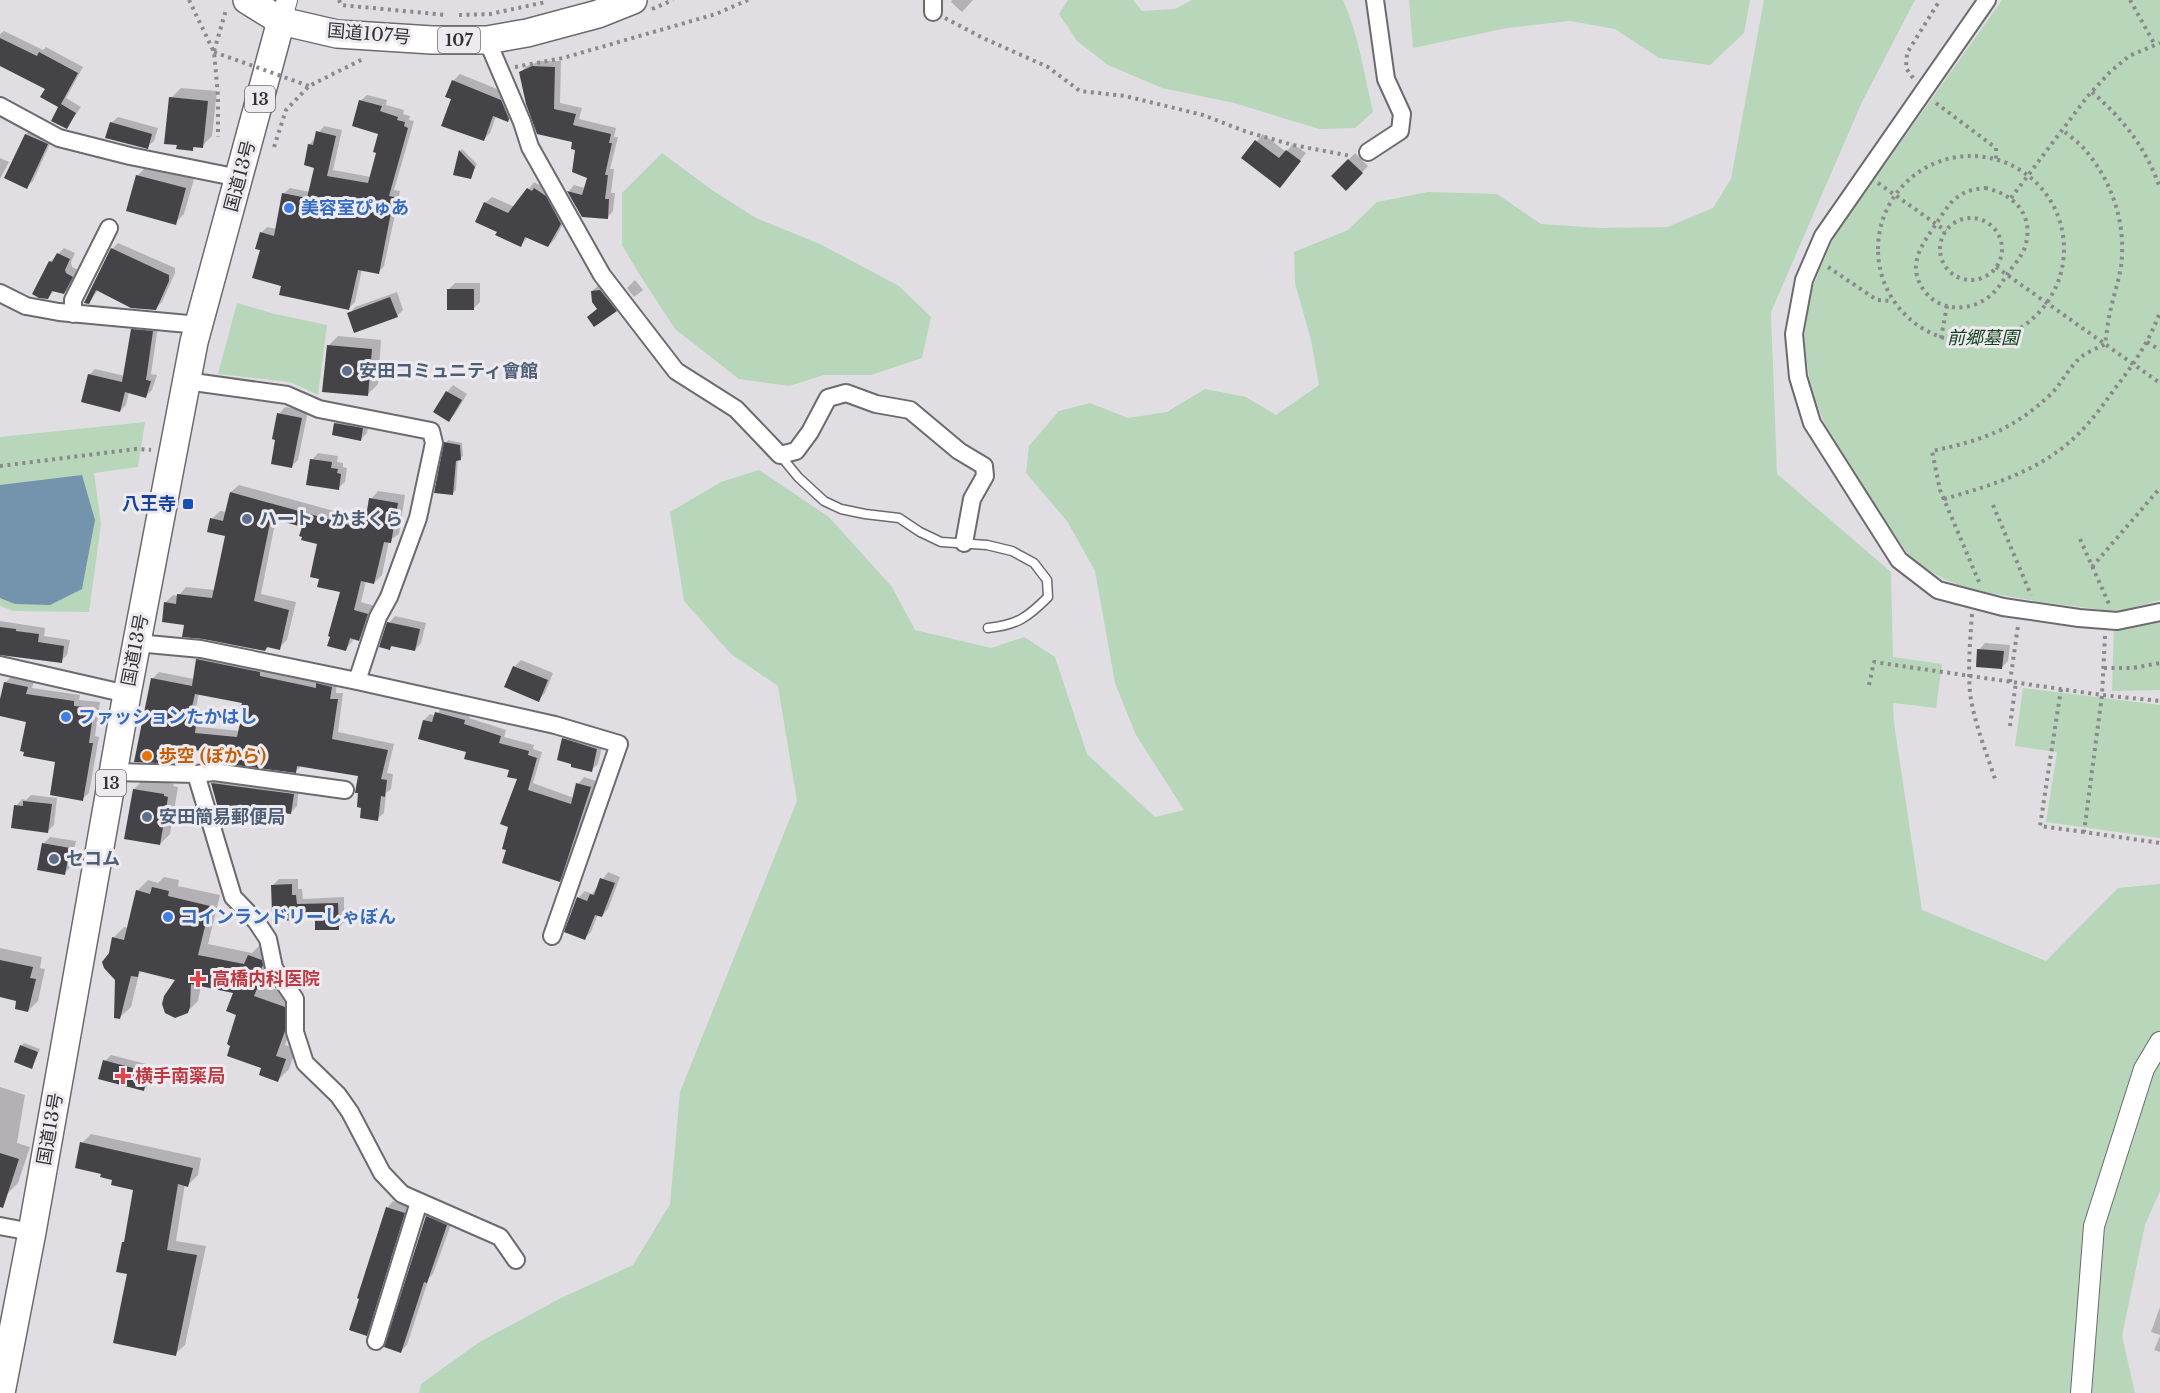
<svg xmlns="http://www.w3.org/2000/svg" width="2160" height="1393" viewBox="0 0 2160 1393" font-family="'Libre Baskerville','Noto Sans JP',serif">
<rect width="100%" height="100%" fill="#e0dee3"/>
<path fill="#b8d6ba" d="M1068,0H1133L1142,11L1175,9L1192,0H1343C1359,36 1364,74 1373,112L1355,128L1319,129L1234,103L1162,88L1108,65L1077,41L1059,14Z
M1409,0H1750L1744,33L1710,65L1659,58L1615,29L1570,21L1507,28L1413,48Z
M1764,0H1915L1862,102L1771,312L1777,474L1891,572L1893,657L1942,664L1936,708L1893,703L1894,723L1922,910L2046,961L2118,888L2160,884V1191L2145,1225L2122,1336L2135,1393H419L421,1384L478,1343L559,1299L633,1265L670,1204L680,1092L797,801L778,686L731,654L684,601L670,512L721,482L759,470L829,517L892,587L915,630L991,648L1024,637L1055,657L1087,754L1155,817L1184,810L1136,735L1115,683L1095,571L1067,521L1026,473L1029,446L1059,411L1090,403L1128,418L1167,412L1205,389L1246,397L1276,415L1319,385L1311,340L1295,283L1294,252L1348,230L1377,202L1428,192L1497,194L1541,224L1600,228L1667,227L1713,208L1731,179Z
M2002,0H2160V600L2119,612L2042,602L1972,590L1946,580L1912,560L1832,442L1811,390L1804,339L1811,290L1835,235Z
M662,153L712,190L756,218L820,244L899,286L931,317L922,358L871,375H824L789,386L739,379L675,329L638,272L622,245V193Z
M237,303L275,314L327,325L318,395L290,382L218,374Z
M145,422L138,467L94,473L101,524L89,612L14,611L0,606V437Z
M2160,622V690L2112,691L2114,628Z
M2023,688L2160,705V838L2046,822L2057,752L2015,746Z"/>
<path fill="#7394ac" d="M82,475L95,520L82,589L50,605L15,604L0,598V485Z"/>
<path fill="#0003" fill-rule="evenodd" d="M952,0H973L962,12L951,2Z
M4,31L43,50L46,47L83,67L66,98L81,107L67,127L60,107L48,88L0,65V34Z
M540,61H561L560,103L582,108L579,119L616,128L614,137H618L610,169H614L611,193H615L613,211L607,218L582,216L569,191L574,185L585,188L589,177L574,141L520,72L527,66Z
M460,74L507,93L514,114L508,121L496,116L490,133L484,139L453,99V81Z
M181,88L217,91L212,136L202,146H196L192,150L171,98Z
M367,95L387,100L386,105L404,110L403,114L410,116L409,120L414,121L394,190L400,191L384,266L378,273L362,269L355,302L349,308L283,285L262,249L261,233L267,227L277,229L283,194L290,188L310,192L316,167L305,164L310,144L324,126L342,130L333,170L371,177L378,152L380,133L360,101Z
M118,117L158,128L154,141L147,147L111,123Z
M33,128L53,137L33,181L26,187L6,178L26,134Z
M1263,134L1286,152L1293,144L1306,153L1286,179L1243,158Z
M462,149L477,164L470,177L460,151Z
M1355,153L1368,166L1346,189L1333,176Z
M0,158L9,162L0,179Z
M147,166L194,179L184,214L175,223L137,176Z
M534,182L539,185L542,183L567,216L555,239L548,246L528,237L521,245L499,231L485,203L492,197L515,207Z
M118,243L175,268V273L162,302L155,309L98,290L89,303L112,249Z
M64,248L75,253L71,262L72,267L78,270L70,286L64,293L55,290L48,298L50,262Z
M635,280L643,290L634,297L627,288Z
M455,283H480V302L473,309L448,290Z
M607,284L622,304L616,310L598,309L592,291L599,285Z
M397,292L403,310L397,316L349,314L355,307Z
M138,324L158,326L151,374L157,375L152,390L146,396L129,392L126,405L120,411L89,375L95,369L125,376L132,330Z
M338,336L381,340L378,384L368,394L328,346Z
M453,385L467,394L455,414L449,420L447,392Z
M285,407L308,411L298,460L292,466L279,414Z
M342,417L369,422L367,433L361,439L335,423Z
M448,440L462,443L463,456L458,459L456,490L453,493L446,443Z
M318,453L338,456L337,462L343,463V467L347,468L345,482L338,488L312,460Z
M239,485L367,520L371,499L378,491L405,495L399,534L389,541L382,575L374,583L366,581L361,602L375,606L367,631L359,639L355,638L346,649L342,591L321,578L319,543L304,526L276,518L261,594L296,602L287,640L279,648L269,646L265,650L185,623L165,603L173,595L178,596L186,587L215,590L227,535L212,519L220,511L227,512L231,492Z
M395,616L426,623L421,643L415,650L393,645L390,648L389,623Z
M0,621L45,628L44,636L70,640L67,655L61,661L0,654Z
M1985,643L2010,645L2008,661L2002,667L1979,650Z
M204,653L337,680L336,693H343L338,732L394,744L387,773L393,774L391,789L386,793L384,813L377,819L363,806L359,775L301,766L296,771L215,756L208,751L166,743L164,754L157,761L153,678L159,672L194,679L197,660ZM199,693L244,702L245,708L240,731L200,727L202,719L194,718Z
M521,660L553,673L545,693L538,700L514,667Z
M12,676L34,681L32,688L80,695L79,700L100,702L95,736L99,737L89,793L82,799L27,721L0,715L5,683Z
M442,707L470,714L469,718L506,730L504,737L534,745L533,749L542,752L533,783L574,798L578,784L584,777L596,781L566,874L559,880L519,778L511,769L468,751L420,738L424,720L430,714L436,716Z
M570,732L603,742L598,764L591,770L564,739Z
M219,777L299,787L297,806L291,812L254,808L253,813L247,820L212,783Z
M144,779L174,784L173,786L178,787L170,834L160,844L134,789Z
M31,795L57,798L54,825L48,831L16,806L22,799L26,800Z
M50,837L76,841L71,867L64,873L44,843Z
M608,872L620,877L608,909L602,916L598,914L591,932L585,938L578,898L585,891L592,894Z
M164,877L179,880L178,886L220,895L208,944L252,953L260,945L272,950L274,961L263,985L295,996V1019L285,1045L296,1049L289,1069L278,1080L263,1067L238,1014L235,992L201,985L198,1001L187,1012L178,979L142,970L139,974L131,1007L120,1017L116,979L110,954L113,938L124,927L129,928L137,891L148,880L158,883Z
M279,879H298V889H302L303,899L344,897V922L338,928L316,918L279,919L272,886Z
M0,948L42,957L40,968L45,969L38,1001L28,1011L18,1000L0,996Z
M24,1043L40,1049L32,1067L21,1046Z
M111,1055L154,1066L150,1083L144,1089L105,1061Z
M0,1087L25,1095L17,1143L30,1147L18,1183L6,1195L0,1193Z
M91,1134L201,1158L198,1175L188,1185L185,1184L176,1241L206,1246L185,1345L175,1354L129,1272L123,1242L126,1239L135,1189L103,1173L82,1143Z
M393,1201L410,1207L373,1328L366,1334L387,1208Z
M433,1211L453,1219L433,1274L429,1278L407,1345L401,1351L427,1217Z
M2160,1307V1335L2151,1332Z
M2160,1336V1352L2154,1350Z"/>
<path fill="#444448" fill-rule="evenodd" d="M0,38L37,56L39,52L78,73L61,104L76,113L67,129L51,121L58,107L40,97L45,89L0,66Z
M532,66L555,67L554,109L576,114L573,125L611,134L609,143H612L605,175H608L605,199H609L608,219L582,217L567,191L582,195L587,178L572,172L575,150L571,149L572,142L537,134L526,104L519,72Z
M452,80L501,100L509,119L508,122L493,116L484,141L441,126L451,99L445,97Z
M169,97L208,101L203,148L193,147V151L176,149L177,145L164,144Z
M359,100L382,106L380,111L398,117L397,120L405,122L404,126L408,128L389,196L394,197L379,274L358,270L349,310L279,295L281,286L252,278L260,250L255,249L260,232L274,236L282,193L307,198L314,168L304,165L308,144L313,145L316,131L336,136L327,176L368,183L376,153L373,152L378,134L352,126Z
M110,122L152,134L148,149L105,138Z
M25,134L48,144L27,189L4,178Z
M1255,140L1279,158L1286,150L1301,161L1280,188L1241,158Z
M459,150L475,167L471,179L453,175Z
M1348,159L1363,173L1346,191L1331,176Z
M136,175L186,188L176,225L126,211Z
M527,188L532,191L534,188L546,196L561,224L548,247L525,237L521,247L495,235L497,232L475,222L484,202L508,213Z
M111,248L169,275V281L156,310L131,308L96,290L89,304L84,303Z
M57,253L70,259L65,270L66,273L73,277L64,294L52,291L48,299L39,298L32,294L49,261L52,262Z
M447,289H474V310H447Z
M600,290L617,311L594,327L587,317L597,309L592,302L591,291Z
M390,297L398,317L354,333L347,313Z
M131,329L153,331L146,380L151,381L146,398L125,392L120,412L81,402L88,374L122,382Z
M327,345L372,349L368,396L322,392Z
M446,391L462,400L449,422L433,412Z
M277,413L302,418L292,468L271,464L275,440L272,439Z
M334,423L363,428L361,441L332,435Z
M444,442L460,445L461,460L456,461L453,495L434,493Z
M310,459L332,462L331,468L338,469L337,473L341,474L339,490L306,485Z
M230,492L364,529L369,498L398,503L391,543L384,542L374,584L361,581L354,610L368,614L359,641L350,638L346,651L327,646L330,637L328,636L340,592L317,587L319,579L310,577L317,544L301,540L302,537L299,536L302,527L271,518L254,601L289,610L280,650L267,647L265,651L203,639L182,637L184,625L162,622L164,602L176,604L177,594L212,598L225,536L207,532L210,518L223,521Z
M387,622L420,629L415,651L391,646L390,650L379,647Z
M0,627L16,629V631L39,634L38,642L64,646L62,663L0,655Z
M1977,649L2004,651L2002,669L1976,667Z
M196,659L260,672V676L316,688V683L332,687L330,699H338L332,739L388,750L381,779L387,780L385,797L381,796L378,821L360,818L361,808L357,807L358,793H355L358,776L297,766L296,773L213,762V758L206,757V752L161,744L158,763L134,762L151,678L192,686ZM195,694L242,703L240,709H243L237,737L195,733L196,725L188,724Z
M513,666L548,680L539,702L504,687Z
M4,682L28,687L26,694L74,701V706L94,708L89,743H93L83,801L50,795L55,762L23,756L24,752L20,751L26,722L0,716V699Z
M435,712L465,720L464,724L501,736L499,743L529,751L528,755L537,758L528,790L571,804L576,783L591,787L560,882L502,863L506,850L502,849L508,827L500,824L517,779L507,777L509,770L464,759L466,752L418,739L423,720L432,722Z
M562,738L597,749L592,772L571,767V764L557,760Z
M211,783L294,794L291,814L248,809L247,821L221,819Z
M133,789L164,794V796L168,797L160,845L124,839Z
M23,801L52,804L48,833L11,828L14,805L23,806Z
M42,843L70,848L65,875L37,870Z
M600,878L615,883L602,917L595,915L585,940L564,932L577,897L587,901L590,894L594,895Z
M292,884V895H296L297,904L338,903L339,930H315V919L278,921L277,913H272L271,885Z
M152,887L169,891L168,896L210,906L198,955L244,964L248,955L262,960L263,965L260,971L264,972L254,996L285,1007V1031L276,1056L286,1059L278,1082L259,1075L261,1068L227,1056L230,1046L227,1044L236,1015L226,1011L233,993L191,984L190,1007L188,1013L175,1018L165,1013L162,1004L164,996L175,980L139,971L138,977L131,976L120,1019L114,1018L115,980L104,968L102,962L109,953L112,937L124,940L136,890L150,894Z
M0,960L33,967L30,978L36,979L28,1012L15,1009L16,1001L0,997Z
M20,1045L38,1052L32,1069L14,1062Z
M103,1060L148,1072L144,1091L98,1079Z
M80,1142L193,1168L188,1187L178,1184L167,1250L197,1255L176,1356L113,1343L127,1274L116,1272L122,1242H124L133,1190L111,1185L112,1180L100,1177L101,1174L75,1168Z
M0,1153L19,1159L3,1208L0,1207Z
M386,1207L405,1213L367,1336L349,1330L359,1299L357,1298Z
M426,1216L447,1225L427,1283L424,1282L401,1353L384,1347Z"/>
<g fill="none" stroke-linecap="round" stroke-linejoin="round">
<defs>
<path id="service" d="M780,455L798,477L824,501L841,509L865,514L899,518L920,532L941,542L987,545L1012,551L1034,563L1047,580L1048,597C1027,618 1017,625 988,628"/>
<path id="minor" d="M933,0V12
M1987,0L1823,236L1804,280L1794,334L1798,377L1812,423L1899,560L1938,590L2003,607L2079,618L2117,621L2160,612
M487,40L522,122L530,147L602,275L676,371L736,409L780,455L796,451L810,432L828,398L846,393L876,404L910,410L959,451L984,466L985,476L972,499L964,543
M0,106L59,138L130,156L239,178
M1368,152L1400,131L1402,114L1386,79L1375,0
M0,293L26,306L59,312L199,325
M73,314V300L109,228
M186,381L287,395L319,409L431,431L434,443L418,518L389,597L378,617L357,681
M137,643L201,649L357,681L555,725L619,744L552,936
M0,665L127,694
M113,772L196,774L214,772L345,790
M196,774L233,897L256,921L268,939L274,968L295,999V1032L305,1063L338,1095L350,1112L382,1173L402,1194L500,1237L516,1260
M0,1226L32,1232
M376,1341L419,1202"/>
<path id="tertiary" d="M281,21L287,0
M2081,1393L2094,1226L2144,1069L2160,1042"/>
<path id="trunk" d="M247,0L281,21L337,34L432,40H487L527,33L598,14L633,0
M1,1393L32,1232L127,694L194,342L281,21"/>
</defs>
<use href="#service" stroke="#6c6a6f" stroke-width="11"/>
<use href="#minor" stroke="#6c6a6f" stroke-width="20"/>
<use href="#tertiary" stroke="#6c6a6f" stroke-width="22"/>
<use href="#trunk" stroke="#6c6a6f" stroke-width="30"/>
<path stroke="#8a898c" stroke-width="4" stroke-dasharray="3 4.5" stroke-linecap="butt" d="M189,0L214,52L218,96V137
M339,0L341,5L446,15
M2130,0L2155,45
M652,9L673,0
M459,15L490,14L546,2
M945,18L983,38L1048,67L1080,91L1125,96L1203,115L1247,132L1293,145L1351,156
M214,51L226,10
M515,67L563,58L716,14L748,0
M1913,78L1906,68L1907,53L1940,0
M2092,92C2124,120 2146,148 2160,188
M1936,103L1996,148V159
M274,147L286,110L309,86L365,58
M1878 249a93 93 0 1 1 186 0a93 93 0 1 1-186 0Z
M1878,183L1946,231
M1985,188C2014,194 2035,215 2025,247C2022,256 2014,265 2008,273C2003,281 1998,289 1991,295C1973,311 1943,313 1926,293C1905,267 1921,246 1936,224C1943,214 1949,202 1959,196C1967,190 1976,189 1985,188Z
M2011,198L2087,97L2109,73L2129,56L2160,43
M1940 249a31 31 0 1 1 62 0a31 31 0 1 1-62 0Z
M1828,267L1877,300L1892,301
M1996,267L2160,383
M1941,338L1947,306
M2147,342L2160,350
M0,466L136,449L151,450
M1944,499C1996,484 2047,469 2085,427C2096,415 2106,401 2116,387C2134,364 2150,340 2160,312
M1993,505L2031,595
M2080,539L2109,604
M2092,567L2160,488
M1979,582L1940,490L1932,451C1983,440 2013,430 2051,394C2062,383 2069,367 2081,357C2087,352 2098,348 2105,344C2107,332 2108,320 2111,308C2115,290 2122,272 2122,254C2124,218 2110,179 2086,151C2080,143 2070,137 2063,130
M1972,614C1970,641 1968,667 1970,693C1974,723 1987,754 1996,782
M2105,636L2102,695L2084,832L2160,843
M2104,668H2133L2160,663
M2010,682L2018,626
M1869,685L1874,662L2102,695L2160,701
M2061,689L2040,826L2084,832
M2010,726L2016,682"/>
<use href="#service" stroke="#fff" stroke-width="8"/>
<use href="#minor" stroke="#fff" stroke-width="16"/>
<use href="#tertiary" stroke="#fff" stroke-width="20"/>
<use href="#trunk" stroke="#fff" stroke-width="27"/>
<path stroke="#8a898c" stroke-width="4" stroke-dasharray="3 4.5" stroke-linecap="butt" d="M214,52L309,86"/>
</g>
<g fill="#3f7fe0" stroke="#edebf0" stroke-width="2">
<circle cx="289" cy="208" r="6"/>
<circle cx="66" cy="717" r="6"/>
<circle cx="168" cy="917" r="6"/>
</g>
<g fill="#5c6f8a" stroke="#edebf0" stroke-width="2">
<circle cx="347" cy="371" r="6"/>
<circle cx="247" cy="519" r="6"/>
<circle cx="147" cy="817" r="6"/>
<circle cx="54" cy="859" r="6"/>
</g>
<rect fill="#1a4fb4" stroke="#edebf0" stroke-width="2" x="182" y="498" width="12" height="12" rx="3"/>
<circle fill="#e8710a" stroke="#edebf0" stroke-width="2" cx="147" cy="756" r="6"/>
<g fill="#e0444e" stroke="#edebf0" stroke-width="2">
<path d="M195 970h6v6h6v6h-6v6h-6v-6h-6v-6h6z"/>
<path d="M120 1067h6v6h6v6h-6v6h-6v-6h-6v-6h6z"/>
</g>
<g text-anchor="middle" stroke-width="6" stroke-linejoin="round" paint-order="stroke">
<g fill="#edebf0" stroke="#6b6a6c" stroke-width="1.5">
<rect x="438" y="27" width="42" height="26" rx="4.5"/>
<rect x="245" y="86" width="30" height="26" rx="4.5"/>
<rect x="96" y="770" width="30" height="26" rx="4.5"/>
</g>
<g font-size="16" font-weight="bold" fill="#333234">
<text x="459" y="46">107</text>
<text x="260" y="105">13</text>
<text x="111" y="789">13</text>
</g>
<g font-size="18" fill="#333234" stroke="#edebf0">
<text transform="translate(369 34) rotate(5)" y="6">国道107号</text>
<text transform="translate(240 176) rotate(-75)" y="6">国道13号</text>
<text transform="translate(135 650) rotate(-79)" y="6">国道13号</text>
<text transform="translate(50 1129) rotate(-80)" y="6">国道13号</text>
</g>
<g font-size="18" font-weight="bold" fill="#366cbe" stroke="#edebf0" text-anchor="start">
<text x="301" y="214">美容室ぴゅあ</text>
<text x="78" y="723">ファッションたかはし</text>
<text x="180" y="923">コインランドリーしゃぼん</text>
</g>
<g font-size="18" font-style="italic" fill="#15431c" stroke="#edebf0">
<text x="1983" y="344">前郷墓園</text>
</g>
<g font-size="18" font-weight="bold" fill="#4e5e75" stroke="#edebf0" text-anchor="start">
<text x="359" y="377">安田コミュニティ會館</text>
<text x="259" y="525">ハート・かまくら</text>
<text x="159" y="823">安田簡易郵便局</text>
<text x="66" y="865">セコム</text>
</g>
<g font-size="18" font-weight="bold" fill="#164399" stroke="#edebf0" text-anchor="end">
<text x="176" y="510">八王寺</text>
</g>
<g font-size="18" font-weight="bold" fill="#c56008" stroke="#edebf0" text-anchor="start">
<text x="159" y="762">歩空 (ぽから)</text>
</g>
<g font-size="18" font-weight="bold" fill="#be3a42" stroke="#edebf0" text-anchor="start">
<text x="212" y="985">高橋内科医院</text>
<text x="135" y="1082">横手南薬局</text>
</g>
</g>
</svg>
